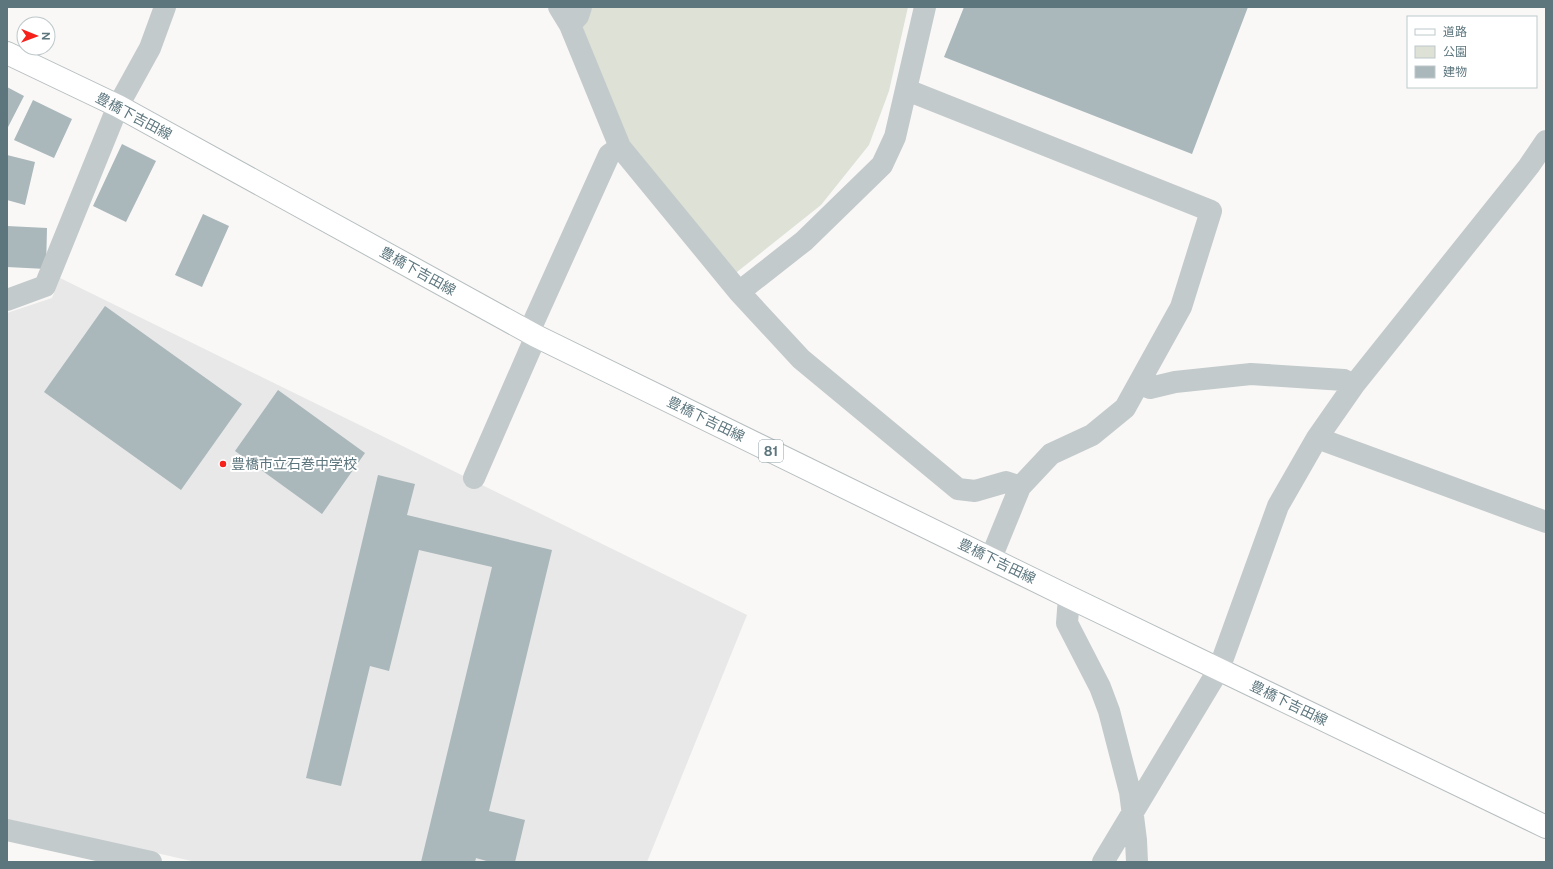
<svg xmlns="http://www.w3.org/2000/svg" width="1553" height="869" viewBox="0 0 1553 869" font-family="'Public Sans','Noto Sans JP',sans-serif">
<rect width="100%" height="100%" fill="#f9f8f6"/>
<path fill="#e7e8e7" d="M60,278L747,615L647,862H196L7,819V313L52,298Z"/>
<path fill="#dde1d6" d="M588,7H908L889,91L869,145L821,205L732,276L622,137L580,30Z"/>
<path fill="#aab7bb" d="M964,7H1248L1192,154L944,57Z
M7,87L24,96L7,129Z
M33,100L72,119L54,158L14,140Z
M122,144L156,161L126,222L93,206Z
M7,155L35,162L25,205L7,200Z
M203,214L229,226L202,287L175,275Z
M7,226L47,228L46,269L7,267Z
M105,306L242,404L181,490L44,392Z
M278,390L365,453L322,514L235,451Z
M378,475L415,484L407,515L552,550L489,811L525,820L515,862H490L476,858L475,862H421L492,567L419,550L389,671L370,666L341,786L306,778Z"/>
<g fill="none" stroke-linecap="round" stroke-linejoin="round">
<defs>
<path id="primary" d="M7,53L118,106L536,336L1069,597L1546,827"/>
</defs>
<use href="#primary" stroke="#b6bec0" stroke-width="24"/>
<path stroke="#c3cacc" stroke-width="22" d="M559,7L570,25L620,147L739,292L801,359L958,489L975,491L1006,482L1020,487
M570,25L578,16L581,7
M907,90L1211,211L1181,307L1125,408L1092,435L1051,454L1020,487L991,558
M739,292L804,241L882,165L895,137L925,7
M7,300L45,286L118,106L150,48L165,7
M529,332L609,155L620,147
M1139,383L1150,388L1175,382L1251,374L1344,380L1354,385
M1317,438L1546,522
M474,478L536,336
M1069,597L1067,623L1100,687L1109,711L1130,792L1136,840L1137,862
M7,830L151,862
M1103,862L1219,669L1278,506L1317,438L1354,385L1529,166L1546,141"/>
<use href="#primary" stroke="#fff" stroke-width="22"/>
</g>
<circle fill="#f5211a" stroke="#fff" stroke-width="1.5" cx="223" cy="464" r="4"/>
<g text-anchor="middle" stroke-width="4" stroke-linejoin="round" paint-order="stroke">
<rect fill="#fff" stroke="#8e9fa5" stroke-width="1" x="759" y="440" width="24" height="22" rx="3"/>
<g font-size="13" font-weight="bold" fill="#5d767e">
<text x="771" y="456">81</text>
</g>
<g font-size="14" fill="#5d767e" stroke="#fff">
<text transform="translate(134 116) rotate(28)" y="5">豊橋下吉田線</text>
<text transform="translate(418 271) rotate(29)" y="5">豊橋下吉田線</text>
<text transform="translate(706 419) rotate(26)" y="5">豊橋下吉田線</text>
<text transform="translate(997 561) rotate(26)" y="5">豊橋下吉田線</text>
<text transform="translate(1289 703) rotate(26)" y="5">豊橋下吉田線</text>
</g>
<g font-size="14" fill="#5d767e" stroke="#fff" text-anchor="start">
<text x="231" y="469">豊橋市立石巻中学校</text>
</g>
</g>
<rect width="1553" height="869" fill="none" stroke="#5d767e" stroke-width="16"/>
<rect x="1407" y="16" width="130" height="72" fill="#ffffff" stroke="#bec8cb"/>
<rect x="1415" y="29" width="20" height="6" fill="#ffffff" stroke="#bec8cb"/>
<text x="1443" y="36" font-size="12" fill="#5d767e">道路</text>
<rect x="1415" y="46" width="20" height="12" fill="#dde1d6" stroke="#bec8cb"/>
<text x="1443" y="56" font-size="12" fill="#5d767e">公園</text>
<rect x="1415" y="66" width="20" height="12" fill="#aab7bb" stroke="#bec8cb"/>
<text x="1443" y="76" font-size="12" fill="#5d767e">建物</text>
<g transform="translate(36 36) rotate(91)"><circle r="19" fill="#ffffff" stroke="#bec8cb"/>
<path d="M0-3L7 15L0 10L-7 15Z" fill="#f5211a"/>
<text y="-6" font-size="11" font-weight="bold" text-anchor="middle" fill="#5d767e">N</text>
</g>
</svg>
